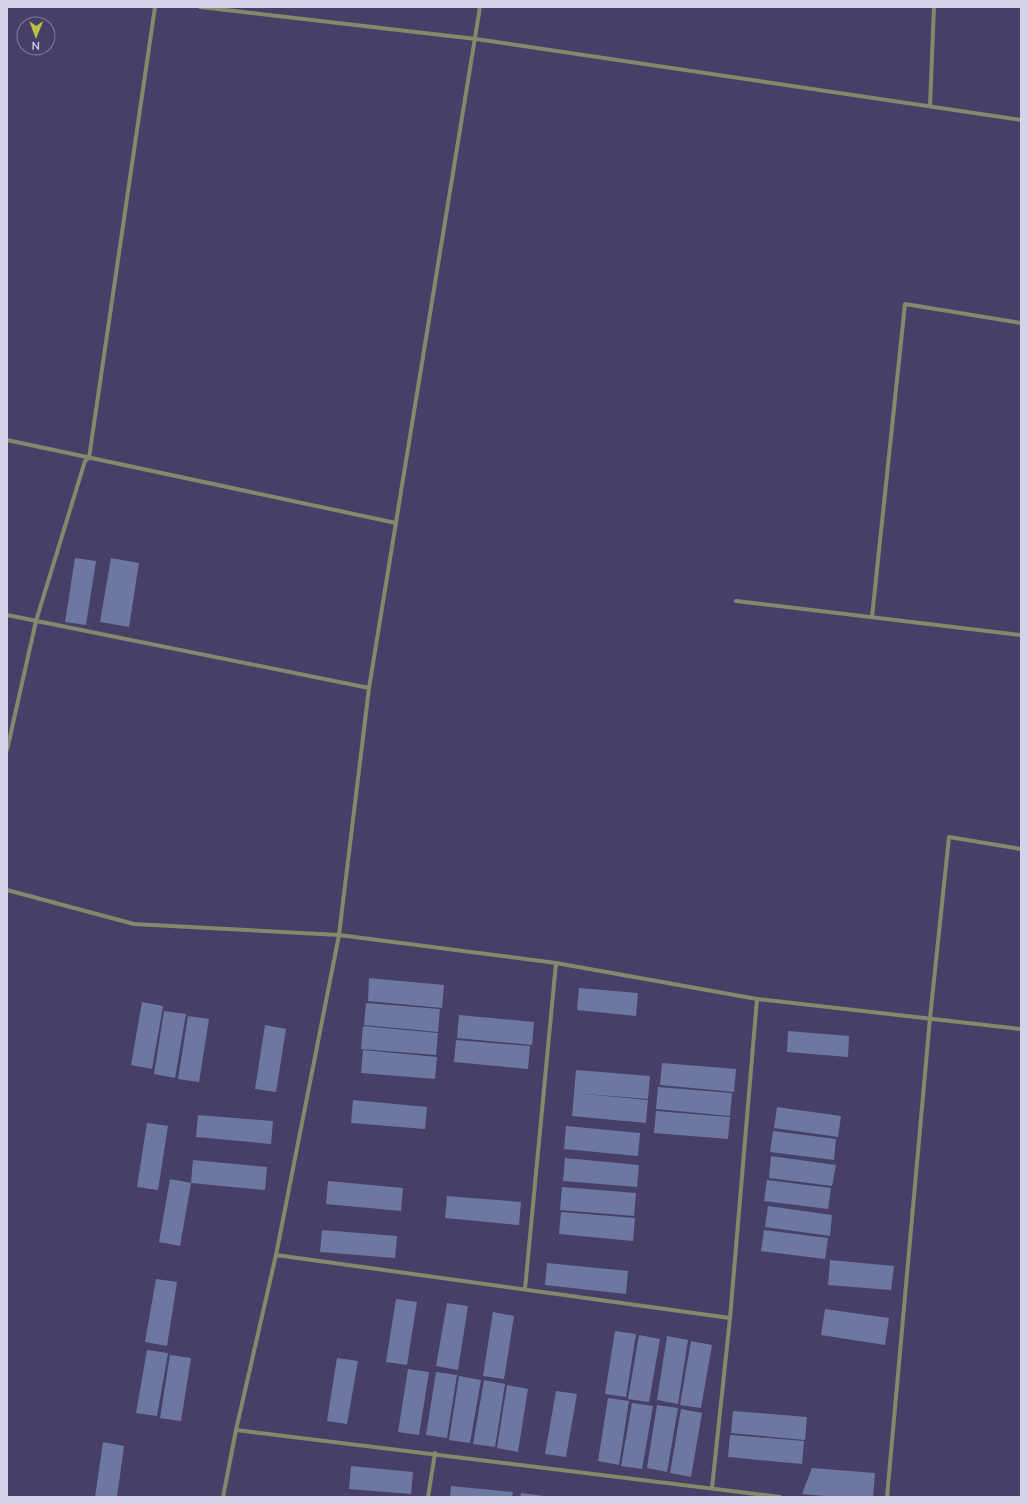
<svg xmlns="http://www.w3.org/2000/svg" width="1028" height="1504" viewBox="0 0 1028 1504" font-family="Mulish,sans-serif">
<rect width="100%" height="100%" fill="#473f67"/>
<path fill="#6c78a2" d="M75,558L96,561L86,625L65,622Z
M111,558L139,563L129,627L100,622Z
M369,978L444,985L442,1008L368,1001Z
M579,988L638,993L636,1016L577,1010Z
M142,1002L163,1006L152,1069L131,1065Z
M366,1003L440,1009L438,1032L364,1025Z
M164,1011L186,1014L175,1078L154,1074Z
M459,1015L534,1022L532,1045L457,1038Z
M188,1016L209,1019L199,1082L178,1079Z
M265,1025L286,1029L276,1092L255,1089Z
M363,1026L438,1033L436,1055L361,1049Z
M788,1031L849,1036L848,1057L787,1052Z
M456,1040L530,1046L528,1069L454,1062Z
M363,1050L437,1057L435,1079L361,1073Z
M662,1063L736,1069L734,1092L660,1085Z
M576,1070L650,1076L648,1099L574,1093Z
M658,1087L732,1093L730,1116L656,1109Z
M574,1093L648,1100L646,1123L572,1116Z
M353,1100L427,1107L425,1129L351,1123Z
M777,1107L841,1116L838,1137L774,1128Z
M656,1111L730,1117L728,1139L654,1133Z
M198,1115L273,1121L271,1144L196,1137Z
M147,1123L168,1126L158,1190L137,1187Z
M566,1126L640,1133L638,1156L564,1149Z
M773,1131L836,1139L834,1160L770,1152Z
M771,1156L836,1165L832,1186L769,1178Z
M565,1158L639,1165L637,1187L563,1181Z
M193,1160L267,1167L265,1190L191,1183Z
M170,1179L191,1183L180,1246L159,1242Z
M767,1180L831,1188L828,1209L764,1201Z
M328,1181L403,1188L401,1211L326,1204Z
M562,1187L636,1193L634,1216L560,1210Z
M447,1196L521,1202L519,1225L445,1218Z
M768,1206L832,1215L830,1236L765,1227Z
M561,1212L635,1218L633,1241L559,1234Z
M322,1230L397,1236L395,1258L320,1252Z
M764,1230L828,1238L825,1259L761,1251Z
M830,1260L894,1266L891,1290L828,1285Z
M547,1263L628,1271L626,1294L545,1285Z
M156,1279L177,1282L167,1346L145,1342Z
M396,1299L417,1302L407,1365L386,1362Z
M447,1303L468,1306L458,1370L436,1366Z
M825,1309L889,1318L885,1345L821,1335Z
M493,1312L514,1316L504,1379L483,1376Z
M615,1331L636,1334L626,1397L605,1394Z
M639,1335L660,1339L649,1402L628,1399Z
M667,1336L688,1340L678,1404L657,1400Z
M691,1341L712,1345L701,1408L680,1405Z
M147,1350L168,1353L157,1416L136,1413Z
M170,1355L191,1358L181,1421L160,1418Z
M337,1358L358,1361L347,1424L327,1421Z
M408,1369L429,1372L419,1435L398,1432Z
M436,1372L457,1375L447,1438L426,1435Z
M459,1376L481,1380L470,1443L449,1440Z
M484,1380L505,1384L495,1447L473,1444Z
M507,1385L528,1389L518,1452L497,1448Z
M556,1391L577,1394L566,1457L545,1454Z
M608,1398L629,1401L619,1465L598,1461Z
M632,1403L653,1406L642,1469L621,1466Z
M657,1405L678,1408L667,1472L647,1468Z
M681,1409L702,1413L691,1477L670,1473Z
M733,1411L807,1417L805,1440L731,1433Z
M730,1435L804,1441L802,1464L728,1457Z
M103,1442L124,1446L117,1497H95Z
M351,1466L413,1472L411,1494L349,1489Z
M812,1468L875,1473L873,1497H835L802,1494Z
M451,1486L513,1492L512,1497H450Z
M521,1493L544,1496V1497H520Z"/>
<g fill="none" stroke-linecap="round" stroke-linejoin="round">
<path stroke="#85886a" stroke-width="4" d="M200,7L476,39L1021,120
M930,106L934,7
M7,440L396,523
M736,601L1021,635
M7,615L369,688
M872,617L905,304L1021,323
M7,750L36,621L85,461L89,458L155,7
M7,890L134,924L339,935L556,963L757,999L1021,1029
M276,1255L730,1318
M525,1289L556,963
M236,1430L780,1497
M712,1488L730,1318L757,999
M223,1497L236,1430L276,1255L339,935L369,688L480,7
M428,1497L435,1453
M887,1497L930,1018L949,837L1021,849"/>
</g>
<rect width="1028" height="1504" fill="none" stroke="#d5d2ea" stroke-width="16"/>
<g transform="translate(36 36) rotate(181)"><circle r="19" fill="#473f67" stroke="#807a9b"/>
<path d="M0-3L7 15L0 10L-7 15Z" fill="#bac045"/>
<text y="-6" font-size="11" font-weight="bold" text-anchor="middle" fill="#d5d2ea">N</text>
</g>
</svg>
